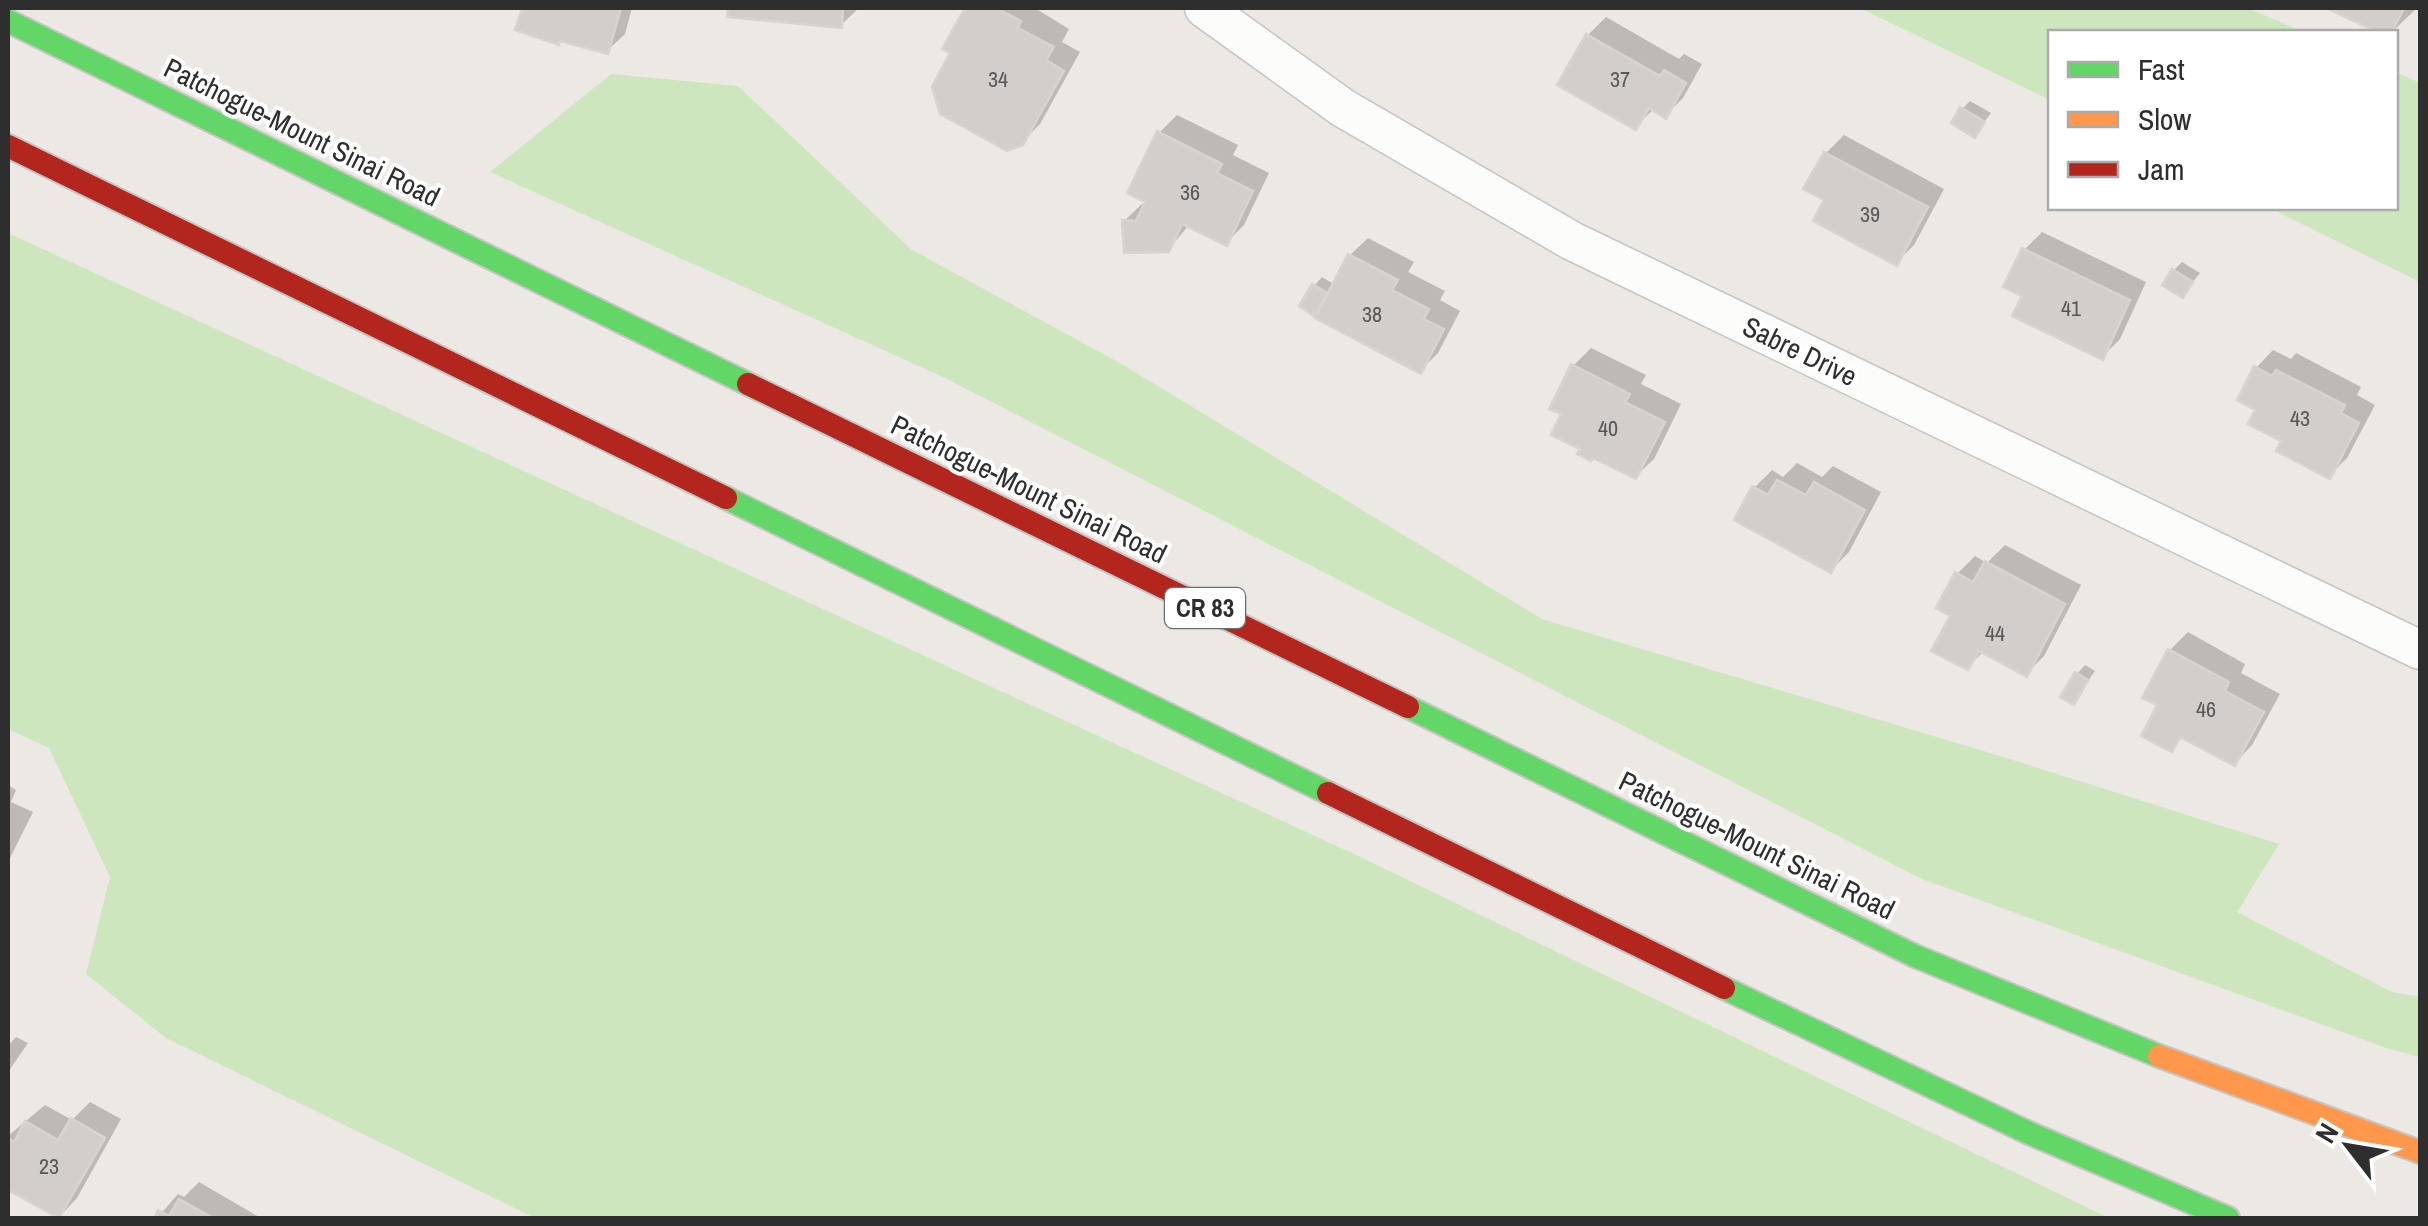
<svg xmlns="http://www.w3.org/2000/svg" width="2428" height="1226" viewBox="0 0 2428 1226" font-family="'Archivo Narrow',sans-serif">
<rect width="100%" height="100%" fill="#ece8e4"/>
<path fill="#cee6be" d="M1860,8H2247L2304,32H2050V100Z
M2396,72L2420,83V282L2269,208H2396Z
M611,74L738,86L912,250L1120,363L1542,619L2010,759L2279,844L2237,912L2392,992L2420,997V1057L2389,1049L1922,879L943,377L490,172Z
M8,233L1352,853L2109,1218H535L166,1038L86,974L110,877L49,748L8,729Z"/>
<path fill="#0003" d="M525,8H632L625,34L607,51L518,29Z
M731,8H859L841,25L730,15Z
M968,8H1035L1069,29L1062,42L1080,52L1040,124L1021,143L954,52L945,48Z
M2331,8H2417L2392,32H2383Z
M1606,17L1679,59L1684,54L1702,64L1683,98L1665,116L1654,109L1635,127L1560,84L1588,35Z
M1970,101L1991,113L1975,134L1962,109Z
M1177,115L1238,145L1233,155L1269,173L1244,225L1226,243L1189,225L1168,250L1124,221L1142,204H1155L1159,133Z
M1844,135L1944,189L1914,245L1896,263L1827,199L1826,153Z
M2042,232L2146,282L2120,339L2102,357L2024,250Z
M1368,238L1414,262L1408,272L1445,291L1440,300L1460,311L1438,353L1420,371L1326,301L1314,312V286L1322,277L1335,285L1350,255Z
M2182,262L2200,273L2182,295L2174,270Z
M1591,348L1646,375L1641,384L1681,404L1654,459L1636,476L1583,448L1564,413L1573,366Z
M2273,350L2291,359L2296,353L2361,387L2357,395L2375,405L2347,458L2329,476L2284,440L2259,409L2256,368Z
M1797,463L1822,477L1833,466L1881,492L1849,552L1831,570L1754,488L1772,470L1783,477Z
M2005,545L2081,585L2044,656L2026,674L1984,651L1968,667L1957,574L1975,556L1987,563Z
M2188,632L2245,664L2241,673L2280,694L2252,745L2235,763L2184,736L2171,749L2160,704L2170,650Z
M2085,665L2095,671L2074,701L2077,674Z
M8,785L16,790L11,802L33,812L8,862Z
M16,1037L28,1043L8,1072V1046Z
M90,1102L121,1119L77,1198L60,1216L8,1187V1136L45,1105L72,1120Z
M199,1182L259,1217L258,1218H157L178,1194L184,1197Z"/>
<path fill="#d1cecb" stroke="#d7d4d0" stroke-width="2.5" d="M517,8H621L608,54L560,41L559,45L515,30L522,9Z
M728,8H843L842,28L727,17Z
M965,8H996L1021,21L1018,28L1054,47L1046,60L1064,71L1023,145L1007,151L940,114L932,87L950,53L942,49Z
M2326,8H2404L2392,32H2378Z
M1586,34L1660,76L1664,70L1686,83L1666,119L1649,108L1636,130L1557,85Z
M1960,107L1985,122L1975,138L1951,123Z
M1157,131L1222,164L1217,173L1253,191L1227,246L1182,224L1169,252L1124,253L1122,220L1136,221L1145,202L1127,193Z
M1824,152L1928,207L1897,266L1813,221L1824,200L1803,189Z
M2022,248L2130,300L2103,360L2012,316L2022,296L2003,287Z
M1348,254L1398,280L1392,290L1429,309L1424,319L1444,329L1421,374L1315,318Z
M2172,269L2193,282L2183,298L2162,285Z
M1312,284L1327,293L1314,316L1299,306Z
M1571,364L1630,394L1625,402L1665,422L1636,479L1593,458L1591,461L1577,454L1580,449L1551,435L1561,414L1549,409Z
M2254,366L2272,376L2276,370L2345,405L2341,413L2359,423L2330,479L2276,451L2281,441L2248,424L2255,410L2237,400Z
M1777,480L1806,495L1814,482L1865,510L1831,573L1734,520L1752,486L1768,495Z
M1985,561L2065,604L2027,677L1979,651L1968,670L1931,651L1950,616L1936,608L1955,572L1973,582Z
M2168,649L2229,682L2225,691L2264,712L2235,766L2180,737L2172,752L2141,736L2157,705L2142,698Z
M2075,672L2088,680L2074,705L2060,697Z
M71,1118L105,1138L59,1218L8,1190V1138L14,1142L25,1121L58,1140Z
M179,1199L213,1218H154L158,1210L169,1216Z"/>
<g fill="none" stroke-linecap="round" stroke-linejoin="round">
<defs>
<path id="street" d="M1204,8L1343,108L1572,241L2420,650"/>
<path id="fast" d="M8,21L748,384
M726,498L1328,793
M1408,707L1915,956L2159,1056
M1724,988L2029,1133L2228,1218"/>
<path id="slow" d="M2159,1056L2420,1152"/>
<path id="jam" d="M8,146L726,498
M748,384L1408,707
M1328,793L1724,988"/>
</defs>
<use href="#street" stroke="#c5c4c5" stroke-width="41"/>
<use href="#fast" stroke="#c6c5c4" stroke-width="26"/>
<use href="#slow" stroke="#c6c5c4" stroke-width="26"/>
<use href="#jam" stroke="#c6c5c4" stroke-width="26"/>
<use href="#street" stroke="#fcfcfb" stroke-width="38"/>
<use href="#fast" stroke="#63d668" stroke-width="22"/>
<use href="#slow" stroke="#ff974d" stroke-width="22"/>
<use href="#jam" stroke="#b3261e" stroke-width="22"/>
</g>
<g text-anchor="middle" stroke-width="8" stroke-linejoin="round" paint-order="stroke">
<g font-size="22" fill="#585857">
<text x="998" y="87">34</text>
<text x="1620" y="87">37</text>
<text x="1190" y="200">36</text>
<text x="1870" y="222">39</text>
<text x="2071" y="316">41</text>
<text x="1372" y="322">38</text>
<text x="2300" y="426">43</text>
<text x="1608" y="436">40</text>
<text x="1995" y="641">44</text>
<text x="2206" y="717">46</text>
<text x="49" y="1174">23</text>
</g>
<rect fill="#fff" stroke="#6d6d6d" stroke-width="2.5" x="1165" y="588" width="80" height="40" rx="8"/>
<g font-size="25" font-weight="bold" fill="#2e2e2e">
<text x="1205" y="617">CR 83</text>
</g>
<g font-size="28" fill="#2e2e2e" stroke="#fff">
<text transform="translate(302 132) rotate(26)" y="10">Patchogue-Mount Sinai Road</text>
<text transform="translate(1800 351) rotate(26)" y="10">Sabre Drive</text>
<text transform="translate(1029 489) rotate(26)" y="10">Patchogue-Mount Sinai Road</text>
<text transform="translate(1757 845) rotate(26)" y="10">Patchogue-Mount Sinai Road</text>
</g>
</g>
<rect width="2428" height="1226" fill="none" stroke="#2e2e2e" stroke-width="20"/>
<rect x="2048" y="30" width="350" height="180" fill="#ffffff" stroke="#ababab" stroke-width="2.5"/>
<rect x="2068" y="62" width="50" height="15" fill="#63d668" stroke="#ababab" stroke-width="2.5"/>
<text x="2138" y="80" font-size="30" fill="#2e2e2e">Fast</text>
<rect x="2068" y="112" width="50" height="15" fill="#ff974d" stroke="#ababab" stroke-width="2.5"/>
<text x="2138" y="130" font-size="30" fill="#2e2e2e">Slow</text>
<rect x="2068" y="162" width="50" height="15" fill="#b3261e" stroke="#ababab" stroke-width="2.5"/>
<text x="2138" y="180" font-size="30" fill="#2e2e2e">Jam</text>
<g transform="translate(2348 1146) rotate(301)" stroke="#ffffff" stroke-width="8" paint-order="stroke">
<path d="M0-8L18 38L0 25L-18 38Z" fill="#2e2e2e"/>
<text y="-15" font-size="28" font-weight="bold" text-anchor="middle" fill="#2e2e2e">N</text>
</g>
</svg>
